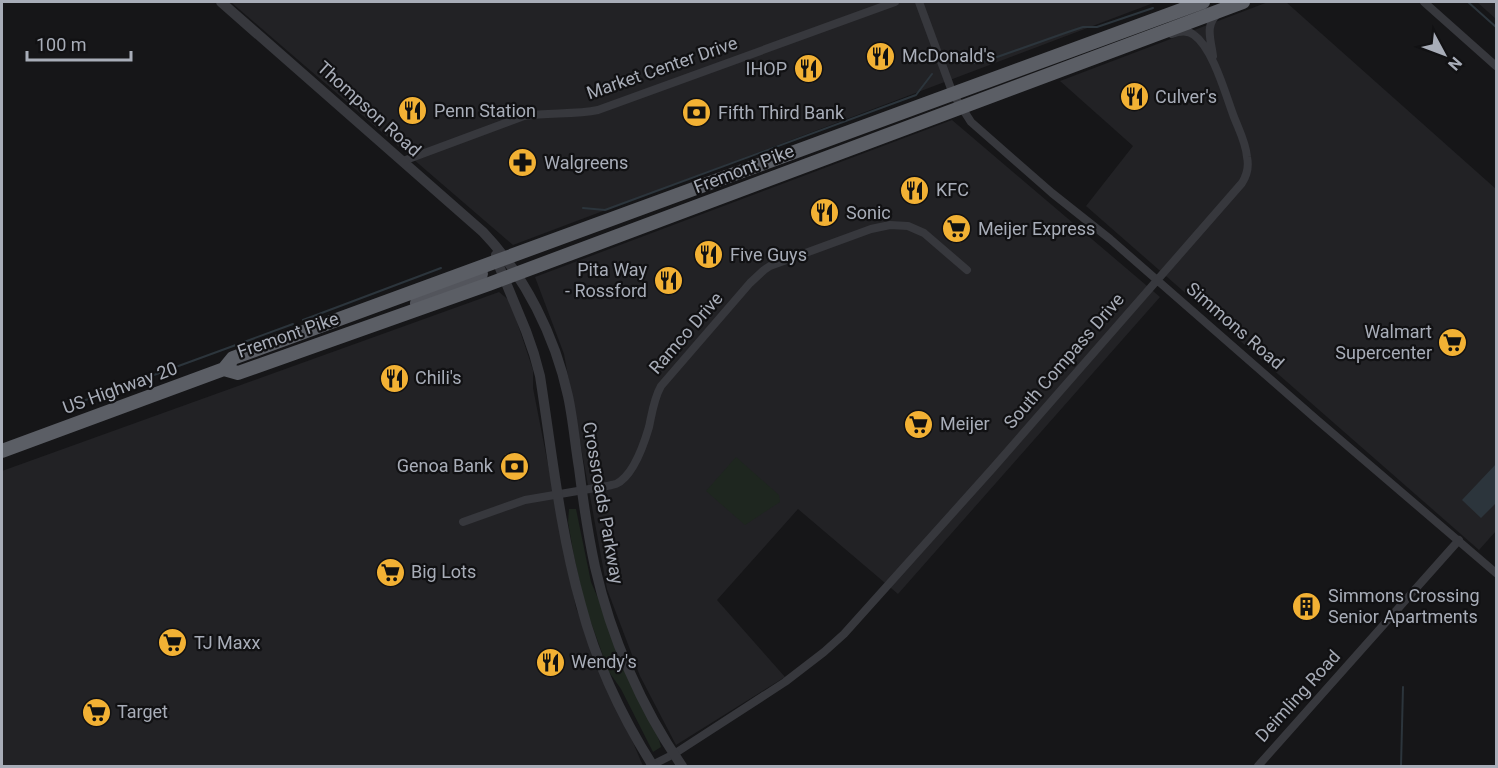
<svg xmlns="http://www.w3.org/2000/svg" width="1498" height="768" viewBox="0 0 1498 768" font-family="Roboto,sans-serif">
<rect width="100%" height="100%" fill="#161618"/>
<path fill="#222225" d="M235,2H1156L513,245L232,3Z
M1268,2H1286L1496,189V531L1479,550L1086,206L1133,146L1060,81Z
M1477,2H1496V19Z
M952,120L1160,297L898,594L798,509L717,600L785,677L676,745L640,676L607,589L564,354L535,277Z
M499,292L510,301L533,370V388L576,608L643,766H2V471Z"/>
<path fill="#1e261f" d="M736,457L779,495L780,502L745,525L706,491Z
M569,509H576L591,582L659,740L661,747L653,752L621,689L609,672L585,606L574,556L568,522Z"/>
<path fill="#2c353c" d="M1496,464V503L1481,518L1462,500Z"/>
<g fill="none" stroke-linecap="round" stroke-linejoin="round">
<path stroke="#2c353c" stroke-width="2" d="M1167,2H1170
M1468,2L1496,27
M961,63H980L1068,32L1083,27H1097L1153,8
M583,208L605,210L916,95L932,74
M303,320L441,268
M72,405L293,324
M1401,766L1403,687"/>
<path stroke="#37383d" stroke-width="8" d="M919,2L953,94L971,122L1052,193L1110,239L1316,419L1496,573
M1424,2L1496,66
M1213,56C1211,40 1204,24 1219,13
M403,161L524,116C549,112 574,115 598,110L895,2
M463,522L525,500L607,486C608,486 615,484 616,484C633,476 644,444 649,427C652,413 654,398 661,386L750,283L764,270L770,266L871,229L890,225L908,226L924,233L967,270
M650,766L674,754L785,682L824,652L844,634L993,468L1242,183C1247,175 1249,166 1247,157C1246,143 1239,130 1234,117C1226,96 1213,48 1194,35C1188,30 1180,31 1172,34
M1258,766L1459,540"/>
<path stroke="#37383d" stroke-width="10" d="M221,2L483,232C525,276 555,336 568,396C573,419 575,444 579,468C583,501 588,534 595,567C611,637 641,707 682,766
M496,255L497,261L526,331L534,354L540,376C552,453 560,531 581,605C596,662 622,717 653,766"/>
<path stroke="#53555c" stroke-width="14" d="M417,303C439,295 459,282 481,274"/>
<path stroke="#5b5e65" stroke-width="14" d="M224,369L238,373L489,284L1243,2
M224,369L233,358L1203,2
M2,451L224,369"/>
</g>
<defs>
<symbol id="restaurant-disc" viewBox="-11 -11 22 22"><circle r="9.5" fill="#f2b134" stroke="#111113"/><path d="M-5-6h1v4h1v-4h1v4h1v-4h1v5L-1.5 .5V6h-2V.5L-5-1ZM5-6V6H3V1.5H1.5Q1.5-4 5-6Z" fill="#111"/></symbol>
<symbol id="bank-disc" viewBox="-11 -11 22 22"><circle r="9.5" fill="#f2b134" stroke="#111113"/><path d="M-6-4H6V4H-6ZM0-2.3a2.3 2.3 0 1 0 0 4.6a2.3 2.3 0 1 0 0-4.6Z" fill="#111"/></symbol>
<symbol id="pharmacy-disc" viewBox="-11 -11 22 22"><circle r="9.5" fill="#f2b134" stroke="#111113"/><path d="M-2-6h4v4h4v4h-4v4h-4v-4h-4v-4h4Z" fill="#111"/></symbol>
<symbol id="supermarket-disc" viewBox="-11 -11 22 22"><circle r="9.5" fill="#f2b134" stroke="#111113"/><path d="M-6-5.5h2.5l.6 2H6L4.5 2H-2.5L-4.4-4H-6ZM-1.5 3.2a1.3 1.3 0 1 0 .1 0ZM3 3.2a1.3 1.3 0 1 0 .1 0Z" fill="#111"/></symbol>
<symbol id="building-disc" viewBox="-11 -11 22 22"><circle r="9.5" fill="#f2b134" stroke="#111113"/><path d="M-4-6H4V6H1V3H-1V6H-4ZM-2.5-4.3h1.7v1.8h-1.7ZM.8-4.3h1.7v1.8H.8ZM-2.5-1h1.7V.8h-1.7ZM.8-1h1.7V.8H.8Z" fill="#111"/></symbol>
</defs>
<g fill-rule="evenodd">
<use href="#restaurant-disc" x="864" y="40" width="33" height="33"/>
<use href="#restaurant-disc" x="792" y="52" width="33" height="33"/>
<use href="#restaurant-disc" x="1118" y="80" width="33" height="33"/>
<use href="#restaurant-disc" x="396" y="94" width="33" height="33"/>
<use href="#bank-disc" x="680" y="96" width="33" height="33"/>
<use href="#pharmacy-disc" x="506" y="146" width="33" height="33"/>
<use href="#restaurant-disc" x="898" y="174" width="33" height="33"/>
<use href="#restaurant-disc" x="808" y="196" width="33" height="33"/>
<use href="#supermarket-disc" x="940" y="212" width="33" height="33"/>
<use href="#restaurant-disc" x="692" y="238" width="33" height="33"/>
<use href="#restaurant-disc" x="652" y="264" width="33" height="33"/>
<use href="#supermarket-disc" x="1436" y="326" width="33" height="33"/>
<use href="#restaurant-disc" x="378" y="362" width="33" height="33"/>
<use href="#supermarket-disc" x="902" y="408" width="33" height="33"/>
<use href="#bank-disc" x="498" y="450" width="33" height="33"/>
<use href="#supermarket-disc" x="374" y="556" width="33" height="33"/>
<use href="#building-disc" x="1290" y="590" width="33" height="33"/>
<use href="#supermarket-disc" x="156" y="626" width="33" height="33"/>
<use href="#restaurant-disc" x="534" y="646" width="33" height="33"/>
<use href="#supermarket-disc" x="80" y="696" width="33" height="33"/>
</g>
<g text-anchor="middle" stroke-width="4.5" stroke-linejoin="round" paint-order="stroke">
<g font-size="18" fill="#a8adb8" stroke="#111113" text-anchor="start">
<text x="902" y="62">McDonald's</text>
<text x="787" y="75" text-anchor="end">IHOP</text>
<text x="1155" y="103">Culver's</text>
<text x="434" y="117">Penn Station</text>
<text x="718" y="119">Fifth Third Bank</text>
<text x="544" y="169">Walgreens</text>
<text x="936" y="196">KFC</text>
<text x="846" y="219">Sonic</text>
<text x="978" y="235">Meijer Express</text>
<text x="730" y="261">Five Guys</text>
<text x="647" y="276" text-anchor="end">Pita Way<tspan x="647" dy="21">- Rossford</tspan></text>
<text x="1432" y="338" text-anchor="end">Walmart<tspan x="1432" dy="21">Supercenter</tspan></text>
<text x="415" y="384">Chili's</text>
<text x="940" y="430">Meijer</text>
<text x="493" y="472" text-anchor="end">Genoa Bank</text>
<text x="411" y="578">Big Lots</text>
<text x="1328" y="602">Simmons Crossing<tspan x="1328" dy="21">Senior Apartments</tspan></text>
<text x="194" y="649">TJ Maxx</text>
<text x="571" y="668">Wendy's</text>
<text x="117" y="718">Target</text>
</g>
<g font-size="18" fill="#a8adb8" stroke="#111113">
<text transform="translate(662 68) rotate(-19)" y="6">Market Center Drive</text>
<text transform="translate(369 109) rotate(42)" y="6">Thompson Road</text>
<text transform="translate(744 169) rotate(-21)" y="6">Fremont Pike</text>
<text transform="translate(1235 326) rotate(41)" y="6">Simmons Road</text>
<text transform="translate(686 333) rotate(-49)" y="6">Ramco Drive</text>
<text transform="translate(288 335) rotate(-19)" y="6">Fremont Pike</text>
<text transform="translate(1064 361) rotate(-49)" y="6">South Compass Drive</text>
<text transform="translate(120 388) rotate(-20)" y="6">US Highway 20</text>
<text transform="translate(603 503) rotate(80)" y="6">Crossroads Parkway</text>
<text transform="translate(1298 696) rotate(-48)" y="6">Deimling Road</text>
</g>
</g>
<rect width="1498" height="768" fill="none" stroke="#a8adb8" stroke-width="6"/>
<g transform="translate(1444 54) rotate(131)" stroke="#111113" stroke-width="4.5" paint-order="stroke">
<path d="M0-4.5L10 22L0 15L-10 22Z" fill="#a8adb8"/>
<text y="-9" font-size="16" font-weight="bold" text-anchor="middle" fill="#a8adb8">N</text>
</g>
<path d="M27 51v9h104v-9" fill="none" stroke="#a8adb8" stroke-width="3"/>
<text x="36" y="51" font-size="18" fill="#a8adb8" stroke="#111113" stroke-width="4.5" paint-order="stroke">100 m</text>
</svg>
